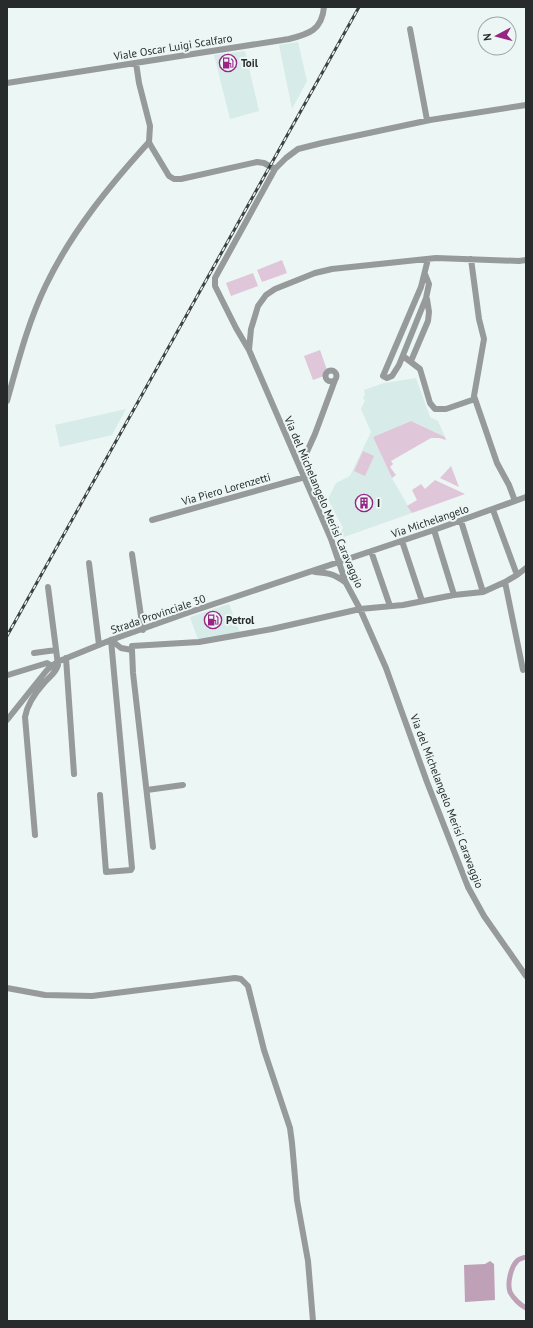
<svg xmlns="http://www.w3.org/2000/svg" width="533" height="1328" viewBox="0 0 533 1328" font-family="'PT Sans',sans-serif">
<rect width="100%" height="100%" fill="#ebf6f5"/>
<path fill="#d7ebe9" d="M298,42L307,81L292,109L279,45Z
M245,51L259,111L230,119L214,55Z
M416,378L430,417L438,421L445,437L411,421L373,437L393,480L412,513L344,537L341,532L343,528L328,499L336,483L350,476L371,432L361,409L365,400L363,398L365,395L364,390L384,383Z
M126,409L112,435L60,447L55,425Z
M229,604L240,633L198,640L190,617Z"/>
<path fill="#e0c6d9" d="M282,260L287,273L262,282L257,270Z
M253,273L258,286L231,296L226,283Z
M320,350L327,370L324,376L313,380L304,356Z
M411,421L445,437L446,440L439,438H431L391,461L393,464L390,467L396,475L392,478L373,437Z
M363,451L374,456L365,476L354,471Z
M451,466L459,487L440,478Z
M435,480L465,494L412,513L407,506L417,500L412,490L421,484L425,489Z"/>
<path fill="#bfa1b7" d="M490,1261L494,1264L495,1300L465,1302L464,1265L485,1264Z"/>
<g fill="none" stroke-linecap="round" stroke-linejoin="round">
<path stroke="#bfa1b7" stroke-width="5" d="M526,1257C523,1258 519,1259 517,1261C511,1267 507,1283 510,1292C513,1298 520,1305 526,1308"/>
<path stroke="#969a9a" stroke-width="6" d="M410,29L427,120
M136,63L139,83L150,126L149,142L151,146L169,176L174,179H181L257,162L264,163L275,169
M7,83L289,39C309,34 322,30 324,7
M471,259L479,319L484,339L474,396L497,463L509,485L515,501
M526,260L519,261L436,258L332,269L315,273L275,289L266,295L258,306L251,329L249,350L331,539L346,583L360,609L386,668L427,782L468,887L484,916L526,976
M425,274L429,284L426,298L399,365L392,376L387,378L383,376L421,287L428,259
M249,350L236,328L215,286V278L275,169L286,158L298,149L322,143L430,120L526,105
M403,356L420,369L430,403L435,409H446L475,399
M411,361L428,321L429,312L427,299
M325.5 376a5.5 5.5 0 1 1 11 0a5.5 5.5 0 1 1-11 0Z
M7,401C18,362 28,322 46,285C72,231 110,185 149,142
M300,467L315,434L335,380
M493,510L517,575
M152,520L305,477
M461,521L483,592
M434,530L454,595
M402,541L422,601
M371,551L390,606
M132,554L143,630
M89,563L99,645
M315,572C329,573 334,574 345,582
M505,582L523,670
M111,640L121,648L132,650L133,673L153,847
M132,650V646L199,642L272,629L360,609L403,605L454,595L483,592L505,582L517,575L526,568
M34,653L56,650
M66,658L74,774
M8,675L47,663L52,666
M7,720L47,670L57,662L111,640L187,613L434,530L526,497
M147,790L183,785
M100,795L106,872L131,870L132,868L111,640
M35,835L25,717C27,705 36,692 44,683C49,677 56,673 58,665L48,587
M7,988L45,995L92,996L235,978L241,979L248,986L264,1050L290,1128L292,1143L297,1200L308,1261L313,1321"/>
<defs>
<path id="rail" d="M7,636L359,7"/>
</defs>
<use href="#rail" stroke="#3d4141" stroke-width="3"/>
<use href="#rail" stroke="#ebf6f5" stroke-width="1.5" stroke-dasharray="4.5" stroke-linecap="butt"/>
</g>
<defs>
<symbol id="fuel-ring" viewBox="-11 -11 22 22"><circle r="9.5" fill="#ebf6f5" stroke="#962583" stroke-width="1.5"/><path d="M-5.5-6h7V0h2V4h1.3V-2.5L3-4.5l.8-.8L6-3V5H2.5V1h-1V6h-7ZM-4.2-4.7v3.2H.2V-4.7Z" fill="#962583"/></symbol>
<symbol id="building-ring" viewBox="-11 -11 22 22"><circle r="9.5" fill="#ebf6f5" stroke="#962583" stroke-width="1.5"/><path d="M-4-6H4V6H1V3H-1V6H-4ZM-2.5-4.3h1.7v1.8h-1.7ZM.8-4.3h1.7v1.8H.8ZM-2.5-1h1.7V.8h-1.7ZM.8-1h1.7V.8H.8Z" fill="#962583"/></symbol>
</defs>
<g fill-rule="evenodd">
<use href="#fuel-ring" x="218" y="53" width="20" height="20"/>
<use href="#building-ring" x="354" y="493" width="20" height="20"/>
<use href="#fuel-ring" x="203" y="610" width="20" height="20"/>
</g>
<g text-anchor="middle" stroke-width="4" stroke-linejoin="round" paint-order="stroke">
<g font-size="11" fill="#282b2b" stroke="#ebf6f5">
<text transform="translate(173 47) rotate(-9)" y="4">Viale Oscar Luigi Scalfaro</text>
<text transform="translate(226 489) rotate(-16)" y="4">Via Piero Lorenzetti</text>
<text transform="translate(324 502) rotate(67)" y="4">Via del Michelangelo Merisi Caravaggio</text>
<text transform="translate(430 521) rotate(-19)" y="4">Via Michelangelo</text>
<text transform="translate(158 614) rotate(-19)" y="4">Strada Provinciale 30</text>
<text transform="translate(447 801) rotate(69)" y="4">Via del Michelangelo Merisi Caravaggio</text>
</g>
<g font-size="11" font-weight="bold" fill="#282b2b" stroke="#ebf6f5" text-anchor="start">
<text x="241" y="67">Toil</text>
<text x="377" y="507">I</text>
<text x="226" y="624">Petrol</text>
</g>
</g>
<rect width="533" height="1328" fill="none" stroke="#282b2b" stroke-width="16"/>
<g transform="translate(497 36) rotate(263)"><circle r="19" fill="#ebf6f5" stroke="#9da5a4"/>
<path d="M0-3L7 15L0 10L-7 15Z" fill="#962583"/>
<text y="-6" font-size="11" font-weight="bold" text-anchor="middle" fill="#282b2b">N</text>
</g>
</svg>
